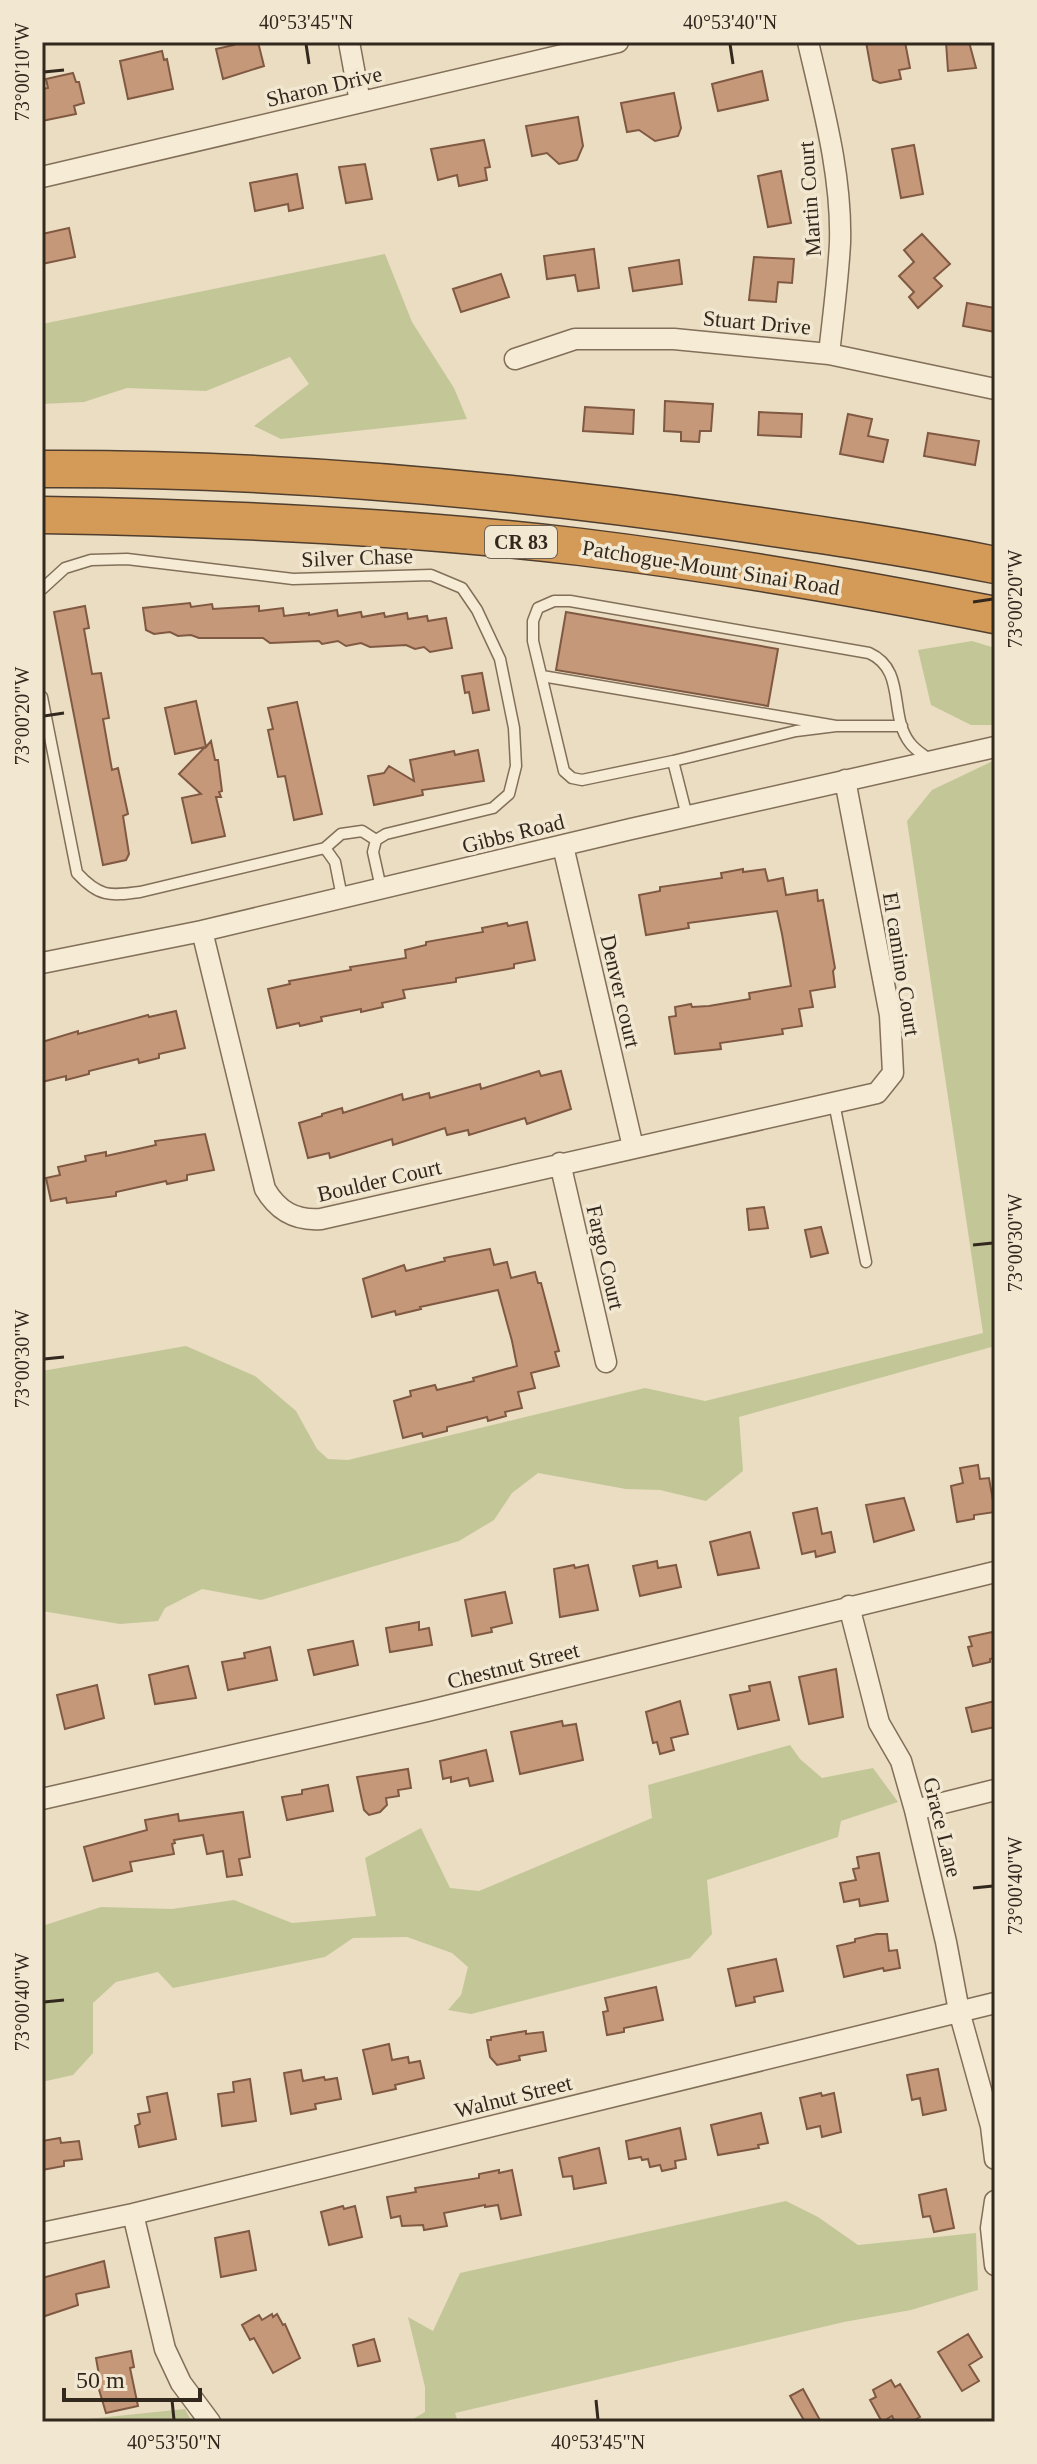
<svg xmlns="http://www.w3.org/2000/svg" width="1037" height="2464" viewBox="0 0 1037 2464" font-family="'Times New Roman',serif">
<rect width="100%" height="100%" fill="#eaddc2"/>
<path fill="#c3c797" d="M385,254L412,322L454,388L467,419L281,439L254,426L309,384L290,357L206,391L127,388L84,402L42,404V324Z
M972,641L995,648V725H971L931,705L918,650Z
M995,760V1346L739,1417L743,1471L706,1501L660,1490L626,1489L538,1473L512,1493L494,1520L459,1541L261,1600L202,1589L165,1608L158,1621L120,1624L42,1611V1371L186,1346L255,1376L296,1411L317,1449L328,1459L348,1460L645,1388L705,1401L983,1333L907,821L932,790Z
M790,1745L800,1759L822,1778L873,1768L898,1802L841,1821L838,1837L707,1880L712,1934L690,1958L471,2014L448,2010L461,1995L468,1967L452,1953L407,1937L353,1938L325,1957L173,1988L158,1972L116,1982L93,2003V2053L73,2075L42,2082V1926L101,1907L172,1909L234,1900L292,1923L376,1916L365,1858L421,1828L450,1888L479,1891L652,1818L648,1785Z
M786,2201L818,2217L858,2245L976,2233L978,2290L911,2310L844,2322L455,2413L458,2422H408L425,2412V2387L408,2317L433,2331L460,2273Z
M185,2409L192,2422H81L88,2419Z"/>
<path fill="#c6987a" stroke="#805942" stroke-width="2" d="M234,42H258L264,66L223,79L216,49L234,45Z
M866,42H905L910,68L899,70L901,79L880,83L873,80Z
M946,42H969L976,68L948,71Z
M162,51L164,60L167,59L173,89L128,99L120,61Z
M762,71L768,100L718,111L712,84Z
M73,73L76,82H79L84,103L74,106L76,114L42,121V89L48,88L46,79Z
M674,93L681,128L678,136L655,141L639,130L627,132L621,103Z
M578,117L583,146L577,160L559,164L547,153L532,156L526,126Z
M484,140L490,167L485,168L487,180L459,186L457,175L438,180L431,149Z
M914,145L923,194L901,198L892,149Z
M365,164L372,199L346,203L339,167Z
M781,171L791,223L768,227L758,176Z
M297,174L303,208L289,211L288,204L255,211L250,183Z
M69,228L75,257L42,264V234Z
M922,234L950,264L934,278L942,286L918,308L909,297L914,292L899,276L914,262L904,250Z
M594,249L599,288L578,291L575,275L547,279L544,256Z
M754,257L794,259L792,283L778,282L776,302L749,300Z
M679,260L682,284L633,291L629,268Z
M501,274L509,297L461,312L453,289Z
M967,303L995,308V332L963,326Z
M665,401L713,404L711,431H700L699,442L681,441V432L664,431Z
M585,407L634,410L633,434L583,431Z
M759,412L802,414L801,437L758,435Z
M848,414L872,419L868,436L888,440L883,462L840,454Z
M928,433L979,441L975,465L924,456Z
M190,603L191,607L212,604L213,609L259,606V611L283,608L284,616L309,613V615L337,610L338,616L361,612L362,617L384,613L385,617L407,613L408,619L427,616L428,621L446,618L452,648L430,652L424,647L415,649L406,645L370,647L361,643L346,646L338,641L322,644L319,641L270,643L263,638H199L191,635L178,636L170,632L154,634L146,630L143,608Z
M85,606L89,628L84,629L92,674L101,673L109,718L103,719L112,770L118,768L128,814L123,816L129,854L126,860L103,865L54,612Z
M566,612L778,649L768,706L556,670Z
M482,673L489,710L473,713L469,692L465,693L462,676Z
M196,701L206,747L211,741L215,760H218L222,791L219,792L221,797H216L225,836L192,843L182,798L201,794L179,774L205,747L175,754L165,708Z
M297,702L322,814L294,820L285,776L278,777L268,730L273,729L268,708Z
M478,750L484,781L422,790L423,795L374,805L368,776L384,773L389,766L414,781L410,760L454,751L455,755Z
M743,869V872L765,869L768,881L783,878L786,895L817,890L818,901L823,900L835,968L833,971L835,987L810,991L813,1007L799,1009L802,1026L782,1029L783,1034L720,1043L721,1049L675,1054L669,1017L676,1016L675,1007L691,1004L692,1007L709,1006L750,999L749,993L791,986L782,934L777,911L688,923L689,928L646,935L639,895L660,891V887L722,878L721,873Z
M527,922L535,960L514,964V968L456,978V982L403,990L405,998L382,1003L383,1007L361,1012V1009L321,1017L322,1021L300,1026L299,1023L277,1028L268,989L290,984L289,981L351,970L350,967L406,958L405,950L426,945V942L483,932L482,928L507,923L508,926Z
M176,1011L185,1048L159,1054V1058L139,1063L138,1059L89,1071V1074L66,1080V1076L42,1082V1042L78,1031V1034L148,1015L149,1017Z
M539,1071L541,1076L561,1071L571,1109L527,1124L525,1118L469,1135L468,1130L447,1135L445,1128L393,1145L392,1139L330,1158L329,1153L308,1158L299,1123L322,1116V1114L342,1108L343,1113L402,1094L403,1100L429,1093L430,1098L480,1084L481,1089Z
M205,1134L214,1170L187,1175V1180L167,1184L166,1181L116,1192V1196L67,1203L66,1198L51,1201L46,1178L60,1175L58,1167L86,1161L85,1156L106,1152V1156L156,1145L155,1141Z
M764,1207L768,1228L749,1230L747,1209Z
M821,1227L828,1253L811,1257L805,1230Z
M490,1249L494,1265L507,1262L511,1278L535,1272L538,1283H541L559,1351L555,1352L559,1366L531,1373L535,1388L518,1392L522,1408L505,1412L506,1416L488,1421L487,1417L447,1427V1431L423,1437L422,1433L403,1438L394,1401L411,1396L410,1391L435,1385L437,1390L474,1381L473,1378L517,1366L512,1341L498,1290L420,1307L421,1309L396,1315L395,1311L372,1317L363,1279L404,1265L406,1271L445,1261L444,1258Z
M978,1465L980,1479L989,1478L995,1512L974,1515V1519L957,1522L951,1486L963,1483L960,1468Z
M904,1498L914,1530L874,1542L866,1505Z
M817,1508L822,1534L831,1532L835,1552L816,1557L815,1551L802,1554L793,1513Z
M750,1532L759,1568L718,1575L710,1542Z
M657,1561L658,1568L676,1565L681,1587L640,1596L633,1566Z
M574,1565L575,1568L588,1565L598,1610L560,1617L554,1569Z
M505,1592L512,1623L491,1628L492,1632L472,1636L465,1600Z
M419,1622V1630L429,1628L432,1645L390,1652L386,1628Z
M992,1632L995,1634V1658L990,1659V1662L973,1666L968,1647L972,1646L969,1637Z
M353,1641L358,1665L314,1675L308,1650Z
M270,1647L277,1680L228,1690L222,1662L245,1658L244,1653Z
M188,1666L196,1698L155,1704L149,1675Z
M836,1669L843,1717L809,1724L799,1677Z
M770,1682L779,1720L738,1729L730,1695L750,1691L749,1686Z
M97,1685L104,1718L65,1729L57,1695Z
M680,1701L688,1734L671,1738L674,1750L660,1754L657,1742L653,1743L646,1712Z
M995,1701V1727L972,1732L966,1708Z
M562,1721L563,1726L576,1724L583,1760L520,1774L511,1732Z
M486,1750L493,1781L470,1786L468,1778L451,1782V1777L443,1779L440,1761Z
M408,1769L411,1788L398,1790L399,1796L386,1798L387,1805L380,1812L369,1815L364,1810L357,1777Z
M328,1785L333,1811L287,1820L282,1797L302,1794V1790Z
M243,1812L250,1857L239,1859L242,1875L227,1877L223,1851L207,1854L203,1835L174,1840L175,1843L172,1844L174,1854L130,1862L132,1871L93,1881L84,1847L147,1830L145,1820L178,1814L179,1821Z
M879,1853L888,1901L860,1906L859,1899L844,1902L840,1883L856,1880L853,1869L859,1868L857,1857Z
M877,1934H887L889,1951L897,1950L900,1968L884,1971L883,1968L844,1977L837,1946L855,1942V1939Z
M776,1959L783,1991L754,1997L755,2002L736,2006L728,1969Z
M656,1987L663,2020L624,2028V2032L607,2035L603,2012L608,2011L605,1998Z
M526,2031V2034L543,2032L546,2051L519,2056L520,2060L497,2065L490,2057L487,2040H491V2037Z
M389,2044L392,2060L408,2057L409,2063L420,2061L424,2078L395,2085L396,2089L373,2094L363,2050Z
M938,2069L946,2110L923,2115L920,2098L912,2100L907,2075Z
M301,2070L303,2081L324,2077L325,2080L337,2078L341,2099L315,2104L316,2109L291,2114L284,2073Z
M250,2079L256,2121L222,2126L218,2094L234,2092L233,2082Z
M167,2093L176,2139L139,2147L135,2126L140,2124L138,2114L150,2112L147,2097Z
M821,2093L822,2096L834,2093L841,2132L822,2137L820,2126L807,2129L800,2098Z
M761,2113L768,2143L758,2145L759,2148L718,2155L711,2125Z
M680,2128L686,2159L675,2161L676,2168L662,2171L660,2165L650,2167L648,2159L642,2160L641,2157L629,2159L626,2141Z
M60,2138L61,2143L79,2141L82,2159L64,2161V2166L42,2170V2141Z
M599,2148L606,2183L574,2189L572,2176L563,2177L559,2158Z
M499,2170V2173L512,2170L521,2215L501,2219L498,2205L485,2207V2205L444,2213L447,2226L424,2230L423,2225L402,2226L400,2216L391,2218L387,2197L416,2192L415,2188L479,2178V2174Z
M946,2189L954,2228L934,2232L930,2216L923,2217L919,2195Z
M343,2206L344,2209L355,2206L362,2237L329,2245L321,2212Z
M249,2231L256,2270L221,2277L215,2238Z
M104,2261L109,2287L76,2294L78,2305L42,2317V2278Z
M272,2314L273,2317L277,2314L283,2325L285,2324L300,2358L273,2373L254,2338L250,2340L242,2325L259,2315L262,2320Z
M968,2334L982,2357L969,2365L979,2381L962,2391L938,2352Z
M374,2339L380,2361L358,2366L353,2345Z
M131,2351L134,2367L130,2368L138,2406L106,2413L95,2376L99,2375L96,2358Z
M891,2380L895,2387L900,2384L920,2417L911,2422H895L892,2416L882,2422L870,2400L876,2397L873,2390Z
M803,2389L821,2422H805L790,2396Z"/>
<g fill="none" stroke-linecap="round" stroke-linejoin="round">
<defs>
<path id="lane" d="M42,589L65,568L91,560L127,559L293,579L431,575L462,588L477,610L500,659L514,728L516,766L509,794L493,808L386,834L376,840L373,852L381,888
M542,676L836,726
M42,697L77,873C99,897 109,896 140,892L325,848L335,862L342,897
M673,761L796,731L836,726H902
M687,816L673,761L582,780L572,778L564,771L533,641V621L538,608L554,601H570L869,653C907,670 888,715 910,743C915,750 924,755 930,760
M325,848L341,834L362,831L376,840
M834,1103L866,1262"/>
<path id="street" d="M349,42L360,102
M808,42C823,107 842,175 840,243C838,280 833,317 829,354
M42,177L618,42
M515,359L575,339H674L829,354L995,389
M563,846L633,1147
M202,931L265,1189C278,1211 295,1221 321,1219L877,1093L893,1073L890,1015L845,780
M42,963L202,931L631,829L995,747
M560,1163L606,1362
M849,1606L879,1723L901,1761L915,1810L946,1942L959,2011L991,2126L995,2159
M42,1799L427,1711L995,1572
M915,1810L995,1790
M995,2201L991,2228L995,2265
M133,2214L165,2349L181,2383L210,2422
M42,2233L133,2214L995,2003"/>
<path id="highway" d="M42,469C271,468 499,488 726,521C816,534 906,547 995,565
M42,515C222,518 403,526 581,547C720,564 858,588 995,615"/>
</defs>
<use href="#lane" stroke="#826f5a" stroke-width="13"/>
<use href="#street" stroke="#826f5a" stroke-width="23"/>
<use href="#highway" stroke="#503e2f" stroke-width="39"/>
<use href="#lane" stroke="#f6ebd4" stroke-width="10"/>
<use href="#street" stroke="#f6ebd4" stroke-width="20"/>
<use href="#highway" stroke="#d49b58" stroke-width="36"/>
</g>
<path fill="none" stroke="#33281e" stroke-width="3" d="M306,44L309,64M730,44L733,64M44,72L64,70M973,602L993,599M44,716L64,713M973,1245L993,1243M44,1359L64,1357M973,1888L993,1886M44,2002L64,2000M172,2400L174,2420M596,2400L598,2420"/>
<g text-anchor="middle" stroke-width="7" stroke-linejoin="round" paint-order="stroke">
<rect fill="#f2e8d1" stroke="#6c6254" stroke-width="2" x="485" y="526" width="72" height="32" rx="6"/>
<g font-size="20" font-weight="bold" fill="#33281e">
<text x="521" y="549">CR 83</text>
</g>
<g font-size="22" fill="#33281e" stroke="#f2e8d1">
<text transform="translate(324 86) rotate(-13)" y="8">Sharon Drive</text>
<text transform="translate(809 199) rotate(-94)" y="8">Martin Court</text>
<text transform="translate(757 322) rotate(5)" y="8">Stuart Drive</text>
<text transform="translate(357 557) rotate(-2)" y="8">Silver Chase</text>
<text transform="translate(711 567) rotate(9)" y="8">Patchogue-Mount Sinai Road</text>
<text transform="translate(513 833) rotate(-14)" y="8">Gibbs Road</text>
<text transform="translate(902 964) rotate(81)" y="8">El camino Court</text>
<text transform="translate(621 991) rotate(77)" y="8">Denver court</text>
<text transform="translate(379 1180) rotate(-13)" y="8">Boulder Court</text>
<text transform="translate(606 1257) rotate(77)" y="8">Fargo Court</text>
<text transform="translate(513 1665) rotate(-14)" y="8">Chestnut Street</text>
<text transform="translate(943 1827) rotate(76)" y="8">Grace Lane</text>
<text transform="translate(513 2096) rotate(-14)" y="8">Walnut Street</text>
</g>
</g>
<rect width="1037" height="2464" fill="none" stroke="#f2e8d1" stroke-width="88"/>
<path d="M64 2388v12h136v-12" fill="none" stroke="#33281e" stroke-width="4"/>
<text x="76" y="2388" font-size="24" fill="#33281e" stroke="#f2e8d1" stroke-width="6" paint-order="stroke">50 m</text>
<rect x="44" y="44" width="949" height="2376" fill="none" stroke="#33281e" stroke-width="3"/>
<g font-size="20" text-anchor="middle" fill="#33281e">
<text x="306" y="29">40°53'45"N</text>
<text x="730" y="29">40°53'40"N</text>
<text transform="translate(22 72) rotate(-90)" y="7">73°00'10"W</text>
<text transform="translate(1015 599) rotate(-90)" y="7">73°00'20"W</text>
<text transform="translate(22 716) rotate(-90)" y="7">73°00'20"W</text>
<text transform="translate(1015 1243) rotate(-90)" y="7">73°00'30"W</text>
<text transform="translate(22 1359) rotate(-90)" y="7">73°00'30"W</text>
<text transform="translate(1015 1886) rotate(-90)" y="7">73°00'40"W</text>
<text transform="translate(22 2002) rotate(-90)" y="7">73°00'40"W</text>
<text x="174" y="2449">40°53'50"N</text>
<text x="598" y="2449">40°53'45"N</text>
</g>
</svg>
